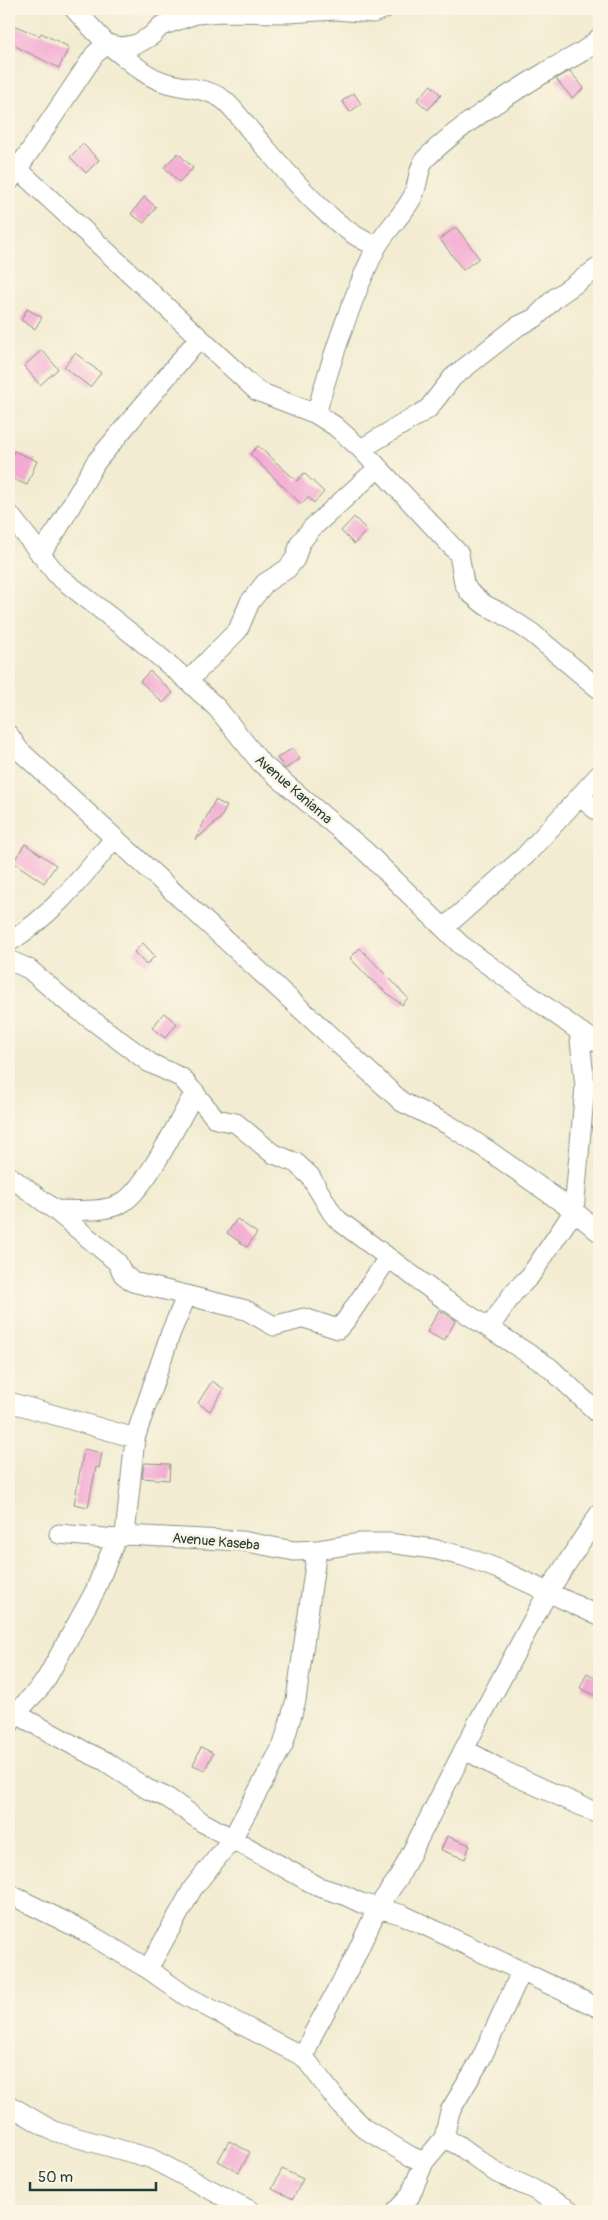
<svg xmlns="http://www.w3.org/2000/svg" width="608" height="2220" viewBox="0 0 608 2220" font-family="Pangolin,sans-serif">
<rect width="100%" height="100%" fill="#fcf5e5"/>
<filter id="ink" filterUnits="userSpaceOnUse"><feTurbulence type="fractalNoise" baseFrequency=".02" numOctaves="2"/><feDisplacementMap in="SourceGraphic" scale="10" xChannelSelector="R" yChannelSelector="G"/><feConvolveMatrix kernelMatrix="1 2 1 2 8 2 1 2 1" color-interpolation-filters="sRGB"/></filter>
<filter id="wash" filterUnits="userSpaceOnUse"><feTurbulence type="fractalNoise" baseFrequency=".0096" numOctaves="4" result="noise"/><feDisplacementMap in="SourceGraphic" scale="20" xChannelSelector="R" yChannelSelector="G"/><feGaussianBlur stdDeviation="1.12" result="paint"/><feColorMatrix in="noise" values="0 0 0 0 0 0 0 0 0 0 0 0 0 0 0 0 0 1.4 0 .05"/><feComposite in="paint" operator="in"/></filter>
<g filter="url(#wash)">
<rect width="100%" height="100%" fill="#f3ecd2"/>
<g id="blocks">
<path fill="#f3aad3" d="M9,23L39,36L41,33L69,47L59,68L9,43Z
M570,71L584,88L572,98L556,79Z
M431,85L441,95L428,110L417,100Z
M354,93L361,104L350,112L342,101Z
M83,144L99,160L86,173L70,157Z
M178,153L193,168L179,182L164,167Z
M144,197L156,207L144,223L131,214Z
M456,227L479,258L463,270L440,239Z
M27,309L42,317L35,329L21,320Z
M42,350L58,369L40,385L24,366Z
M75,353L101,373L90,387L64,367Z
M258,446L297,481L304,473L324,492L314,503L308,497L301,504L250,454Z
M14,451L37,461L27,485L9,477V463Z
M354,517L367,530L354,544L341,531Z
M150,671L173,693L163,703L140,681Z
M293,748L300,759L285,769L277,758Z
M215,800L227,806L220,819L195,840Z
M25,844L56,865L44,883L13,862Z
M143,943L155,956L146,965L134,952Z
M360,948L408,998L402,1005L371,980L350,958Z
M164,1013L177,1024L165,1038L152,1028Z
M237,1219L257,1233L247,1247L227,1233Z
M439,1310L456,1320L444,1341L427,1332Z
M212,1381L224,1389L210,1411L198,1403Z
M84,1449L102,1453L99,1468L96,1467L88,1507L74,1504Z
M144,1463L170,1464L169,1480L142,1478Z
M587,1673L599,1679V1697L580,1688Z
M201,1747L213,1753L205,1770L193,1765Z
M447,1836L470,1845L465,1859L441,1850Z
M229,2141L250,2152L239,2172L218,2161Z
M282,2169L303,2179L293,2199L272,2189Z"/>
</g>
</g>
<g filter="url(#ink)">
<use href="#blocks" fill-opacity="0" stroke="#899483" stroke-width="1"/>
<g fill="none" stroke-linecap="round" stroke-linejoin="round">
<defs>
<path id="minor" d="M74,9L107,44L122,47L137,44L151,36L161,26L196,14L220,12L288,13L335,10L373,13L384,9
M9,161L257,391L316,414L335,426L361,449L459,554L464,583L469,592L485,605L503,614L532,633L599,689
M9,182L95,54L107,44C126,57 142,75 164,82C184,89 208,87 225,101C234,109 242,120 250,130C281,165 333,232 377,246
M316,414C332,357 350,301 376,248C386,230 402,216 412,198C419,185 417,170 425,159C461,124 502,99 544,73C563,61 584,54 599,38
M361,449L428,409L453,377L518,326L535,318L555,298L599,267
M9,514L58,576L141,641L188,681L217,708L261,763L365,851L461,945L579,1031L599,1043
M40,554L57,530L96,462L199,338
M188,681L238,630L250,602L265,583L287,569L295,559L300,543L312,528L378,468
M9,735L19,750L402,1102L449,1125L489,1151L574,1211L599,1232
M580,797L599,812
M444,928L525,856L599,775
M9,942C52,916 82,877 114,839
M9,960L29,969L65,1000L150,1063L182,1078L216,1119L236,1123L272,1153L296,1163L310,1176L332,1213L338,1220L444,1299L549,1367L599,1414
M9,1176L55,1210L117,1262L123,1274L133,1282L246,1310L274,1326L304,1318L338,1329L346,1320L388,1258
M55,1210C75,1210 101,1213 120,1204C145,1192 180,1118 195,1092
M489,1328L514,1292L530,1276L574,1211L585,1086L579,1031
M9,1402L135,1438
M59,1534L116,1539
M125,1535L135,1438L171,1332L187,1295
M9,1710L84,1751L105,1761L147,1789L168,1798L202,1822L319,1887L344,1895L361,1903L403,1915L599,2008
M9,1725C17,1708 34,1697 45,1681L95,1591L116,1539L125,1535L242,1541L294,1551L317,1550L359,1543H389L433,1549L463,1556L501,1570L599,1616
M464,1749L502,1770L599,1814
M9,1894L84,1931L148,1969L186,1996L304,2057L313,2034L353,1961L378,1907L399,1877L477,1724L548,1592L599,1514
M148,1969L193,1888L232,1839L283,1745L296,1700L317,1550
M304,2057L339,2103L365,2129L410,2156L424,2162L444,2138L460,2146L497,2173L533,2189L571,2211
M9,2105L53,2131L150,2158L251,2211
M444,2138L450,2111L481,2059L522,1970
M396,2211L410,2196L424,2162"/>
</defs>
<use href="#minor" stroke="#899483" stroke-width="21"/>
<use href="#minor" stroke="#fff" stroke-width="19"/>
</g>
</g>
<g text-anchor="middle" stroke-width="5" stroke-linejoin="round" paint-order="stroke">
<g font-size="14" fill="#1f3d34" stroke="#fcf5e5">
<text transform="translate(294 789) rotate(41)" y="5">Avenue Kaniama</text>
<text transform="translate(216 1541) rotate(5)" y="5">Avenue Kaseba</text>
</g>
</g>
<rect width="608" height="2220" fill="none" stroke="#fcf5e5" stroke-width="30"/>
<path d="M30 2182v8h126v-8" fill="none" stroke="#1f3d34" stroke-width="2.5"/>
<text x="38" y="2182" font-size="15" fill="#1f3d34" stroke="#fcf5e5" stroke-width="4" paint-order="stroke">50 m</text>
</svg>
